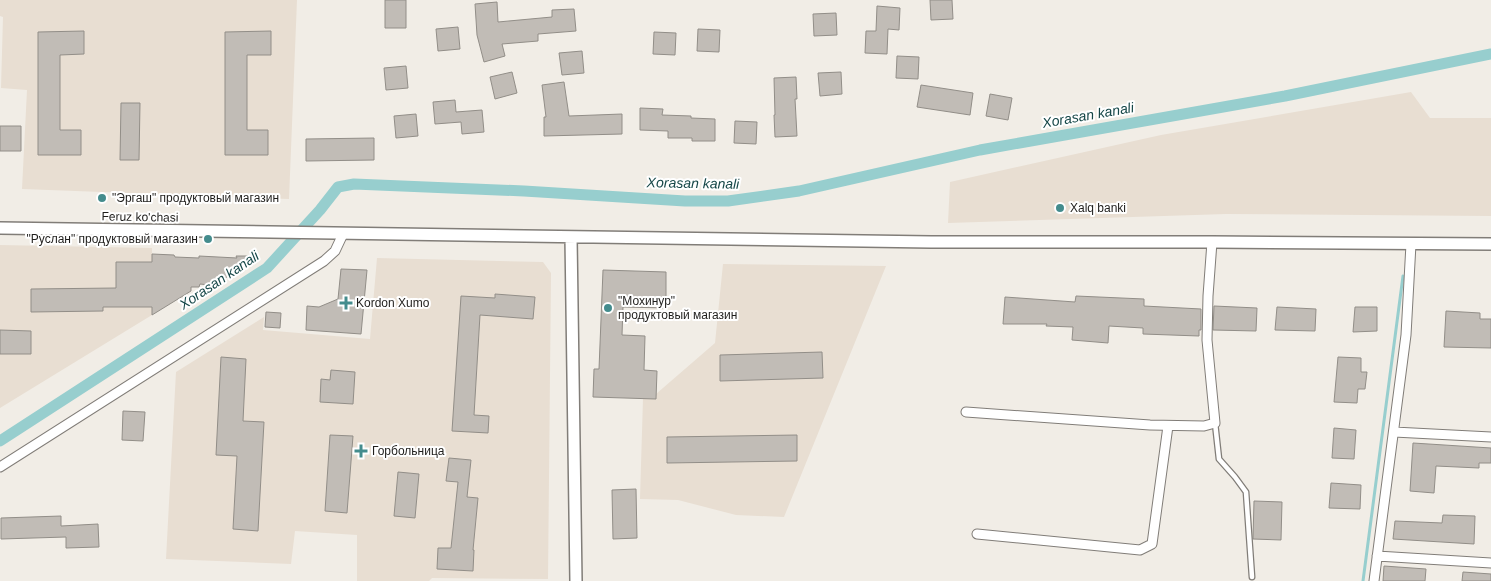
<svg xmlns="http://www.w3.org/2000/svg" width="1491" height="581" viewBox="0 0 1491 581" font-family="Arial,sans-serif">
<rect width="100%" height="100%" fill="#f1ede6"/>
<path fill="#e8ded2" d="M0,0H297L289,199L22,189L27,90L1,88L3,17L0,16Z
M1411,92L1430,118H1491V216L1226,214L948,223L950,182L1161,135Z
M0,245L152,248V315L0,408Z
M377,258L543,262L551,273L548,579L432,578L429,581H357V535L295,531L291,564L166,559L176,372L264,317L263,330L370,339Z
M723,264L886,266L784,517L736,515L678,500L640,499L643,398L656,399V394L715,343Z"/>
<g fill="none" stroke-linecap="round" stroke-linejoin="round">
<path stroke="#97cece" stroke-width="3" d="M1363,581L1403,276"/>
<path stroke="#97cece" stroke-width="11" d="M0,441L267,268L320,210L338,187L354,184L524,191L685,201H728L799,191L980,150L1285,96L1491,54"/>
</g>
<path fill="#c1bcb6" stroke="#928e88" d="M385,0H406V28H385Z
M930,0H952L953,19L931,20Z
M497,2L498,22L552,17V10L574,9L576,31L538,34V41L502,44L505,56L484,62L477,35L475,4Z
M877,6L900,8L899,30L888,29L887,54L865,53L866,31H876Z
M836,13L837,35L814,36L813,14Z
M458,27L460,49L438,51L436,29Z
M698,29L720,30L719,52L697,51Z
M84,31V54L60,55V130H81V155H38V32Z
M271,31V55H247V130H268V155H225V32Z
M654,32L676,33L675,55L653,54Z
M582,51L584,73L562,75L559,53Z
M897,56L919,57L918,79L896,78Z
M406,66L408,88L386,90L384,68Z
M512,72L517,93L495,99L490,77Z
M841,72L842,94L820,96L818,73Z
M796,77L797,99H795L797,136L775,137L774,115H775L774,78Z
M564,82L569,116L622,114V134L544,136V117H546L542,85Z
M921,85L973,93L970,115L917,107Z
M990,94L1012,98L1008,120L986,116Z
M455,100L456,112L482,110L484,132L462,134L461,122L435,124L433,102Z
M121,103H140L139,160H120Z
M640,108L663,109L662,115L691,116V118L715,119V141H692V138H668V131L640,130Z
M416,114L418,136L396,138L394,116Z
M735,121L757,122L756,144L734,143Z
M0,126H21V151H0Z
M374,138V160L306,161V139Z
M152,254L174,255L175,257L199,258V256L237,258L236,256H248V259H258L229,271V276L209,285L200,284L199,287H191V291L152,315V307H103V311L31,312V289L116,288V262H152Z
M341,269L367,270L361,334L306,330L307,306L319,307L338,299Z
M603,270L666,272V308L623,307L622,335L645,336L644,370L657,371L656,399L593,397L594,369H599Z
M495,294L535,297L533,319L480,315L474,415L489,416L488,433L452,431L461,296L495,298Z
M1076,296L1144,299V306L1201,309V330H1199V336L1143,334V328L1109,326L1108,343L1072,340L1073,327L1046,326L1047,324H1003L1005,297L1075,302Z
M1214,306L1257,308L1256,331L1213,330Z
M1277,307L1316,309L1315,331L1275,330Z
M1355,307H1377V331L1353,332Z
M1446,311L1480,313V319H1491V348L1444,347Z
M266,312L281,313L280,328L265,327Z
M0,330L31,331V354H0Z
M822,352L823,378L720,381V355Z
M221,357L246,359L243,421L264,422L258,531L233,529L237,456L216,455Z
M1338,357L1361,358V372H1367L1365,389H1358L1357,403L1334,402Z
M331,370L355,372L353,404L320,402L321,379L330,380Z
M123,411L145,412L143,441L122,440Z
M1334,428L1356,430L1354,459L1332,458Z
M330,435L353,436L347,513L325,511Z
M797,435V461L667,463V437Z
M1413,443L1491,448V463H1479V468L1436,466L1434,493L1410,491Z
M449,458L471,460L467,497L478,498L473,550H474L473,571L437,569L438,548H451L458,482L446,481Z
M398,472L419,474L415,518L394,516Z
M1331,483L1361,485L1360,509L1329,508Z
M636,489L637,538L613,539L612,490Z
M1254,501L1282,502L1281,540L1253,539Z
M1443,515L1475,516L1474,544L1393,539L1395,521L1442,523Z
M61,516V526L98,524L99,547L66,548V537L1,539V518Z
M1384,566L1426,569L1425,581H1383Z
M1463,572L1491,574V581H1462Z"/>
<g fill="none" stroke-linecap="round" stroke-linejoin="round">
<defs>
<path id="service" d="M1215,423L1219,459L1235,477L1246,492L1252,577"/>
<path id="minor" d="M966,412L1150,425L1204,426L1215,423L1207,340L1208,296L1212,242
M1394,432L1491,437
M0,467L324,261L335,251L343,234
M977,534L1140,550L1152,544L1168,426
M1377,556L1491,563
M1374,581L1406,335L1411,244"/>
<path id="secondary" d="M0,228L931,242H1212L1491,244
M571,237L576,581"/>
</defs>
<use href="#service" stroke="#817d78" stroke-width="7"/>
<use href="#minor" stroke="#817d78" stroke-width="11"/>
<use href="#secondary" stroke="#817d78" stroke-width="14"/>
<use href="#service" stroke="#fff" stroke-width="4.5"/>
<use href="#minor" stroke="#fff" stroke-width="9"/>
<use href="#secondary" stroke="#fff" stroke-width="11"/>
</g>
<g fill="#448c8d" stroke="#fff" stroke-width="2">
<circle cx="102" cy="198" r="5"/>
<circle cx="1060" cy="208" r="5"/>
<circle cx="208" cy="239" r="5"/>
<path d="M343.5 295.5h5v5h5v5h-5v5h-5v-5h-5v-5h5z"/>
<circle cx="608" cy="308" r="5"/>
<path d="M358.5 443.5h5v5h5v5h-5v5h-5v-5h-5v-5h5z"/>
</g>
<g text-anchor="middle" stroke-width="4" stroke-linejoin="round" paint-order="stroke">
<g font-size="12" fill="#1f1e1c" stroke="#fff" text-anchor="start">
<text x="112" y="202">"Эргаш" продуктовый магазин</text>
<text x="1070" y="212">Xalq banki</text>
<text x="198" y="243" text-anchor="end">"Руслан" продуктовый магазин</text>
<text x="618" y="305">"Мохинур"<tspan x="618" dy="14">продуктовый магазин</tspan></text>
<text x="356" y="307">Kordon Xumo</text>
<text x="372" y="455">Горбольница</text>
</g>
<g font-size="12" fill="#1f1e1c" stroke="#fff">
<text transform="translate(140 217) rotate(1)" y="4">Feruz ko'chasi</text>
</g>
<g font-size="14" font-style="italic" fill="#164748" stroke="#fff">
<text transform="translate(1088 115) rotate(-10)" y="5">Xorasan kanali</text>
<text transform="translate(693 183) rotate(1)" y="5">Xorasan kanali</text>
<text transform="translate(219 280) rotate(-34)" y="5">Xorasan kanali</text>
</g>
</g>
</svg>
